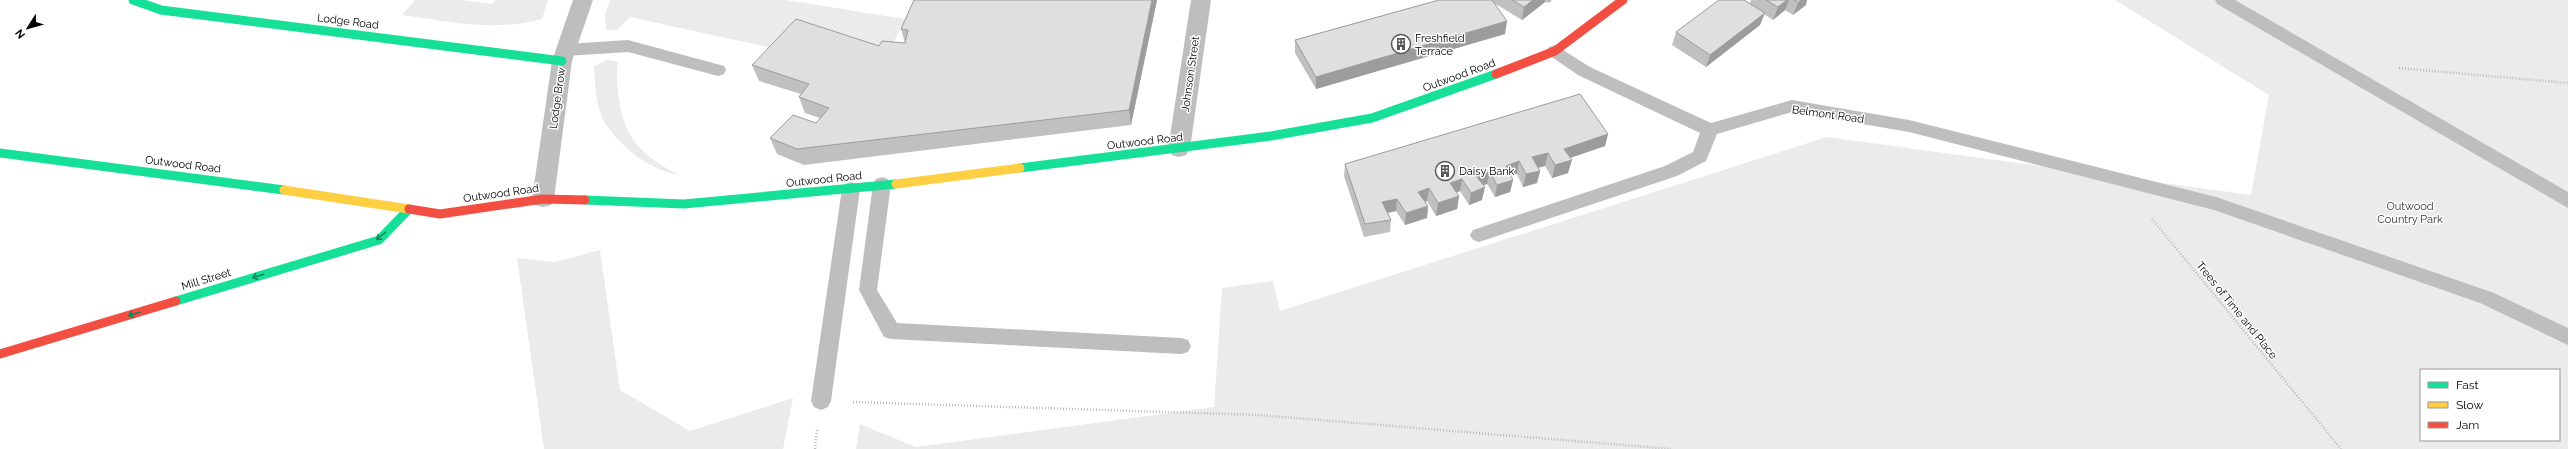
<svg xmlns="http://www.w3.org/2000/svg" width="2568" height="449" viewBox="0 0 2568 449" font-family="Raleway,sans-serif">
<rect width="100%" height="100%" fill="#fff"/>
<path fill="#ebebeb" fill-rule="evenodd" d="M415,0H461L493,4L495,0H548L542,19C494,32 451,22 402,15Z
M610,0H786L905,19L887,56L832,61L630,17L617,30H606L605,15Z
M2115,0H2568V449H856L860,424L916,447L1214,407L1222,288L1273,281L1280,311L1827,137L2251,195L2269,95ZM2421,370H2559V440H2421Z
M607,60L618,62C616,74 617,85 619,98C624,140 643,156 679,175C652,171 623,149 607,126C596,110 595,85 594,66Z
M600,250L620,390L690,431L793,398L783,449H544L517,258L555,262Z"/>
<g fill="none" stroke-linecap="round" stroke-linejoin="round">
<path stroke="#b9b9b9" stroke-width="2.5" stroke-dasharray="1 2" stroke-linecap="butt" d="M2399,68L2568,83
M2152,219L2341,449
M853,402L1259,415L1671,449
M815,449L817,430"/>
<path fill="#bebebe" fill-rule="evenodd" d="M2215,0H2235L2568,192V208L2217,4Z
M628,40L724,66L726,70L724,74L718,76L628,52L566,56L560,54L558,50L560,46L566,44Z
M1555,45L1590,67L1711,123L1792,100L1909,120L2216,197L2494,293L2568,328V345L2480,303L2214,210L1909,132L1792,112L1717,134L1706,161L1677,176L1479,242L1473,240L1470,235L1473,230L1665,166L1693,152L1700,133L1578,75L1549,55L1547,51L1549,47Z
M882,177L888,179L891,184L877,290L897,323L1181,338L1188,340L1191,346L1188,352L1181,354L891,339L884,337L859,290L873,184L876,179Z
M851,182L857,184L860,189L831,401L828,407L821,410L814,407L811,401L842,189L845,184Z"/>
<path fill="#bebebe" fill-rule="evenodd" d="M573,0H593L572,61L554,199L551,205L543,207L535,205L532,199L552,61Z
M1191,0H1211L1190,149L1186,155L1179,157L1172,155L1168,149Z"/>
<path stroke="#16e098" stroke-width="9" d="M133,0L161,10L562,61
M0,153L284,190
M1020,168L1271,136L1372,118L1496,74
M585,200L684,204L896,184
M176,301L379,240L409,209"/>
<path stroke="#ffcf43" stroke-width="9" d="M896,184L1020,168
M284,190L409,209"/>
<path stroke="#f24e42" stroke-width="9" d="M1496,74L1555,51L1623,0
M409,209L440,214L543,199L585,200
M0,354L176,301"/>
</g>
<path fill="#c0c0c0" d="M914,0H1157L1131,125L804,165L777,154L770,138L816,123L820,118L805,113L799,97L801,94L759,81L752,65L905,43L901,29Z
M1439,0H1552L1549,3L1545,2L1522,20L1494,3L1505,34L1316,89L1295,53V40Z
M1751,0H1807L1806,5L1793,15L1785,10L1773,20L1764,14L1760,25L1706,67L1672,45L1676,32L1750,3Z
M1608,134L1605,146L1570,158L1568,173L1552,178L1545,166L1538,167L1540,171L1537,183L1523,187L1517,174L1511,176L1513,180L1510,192L1495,197L1487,184L1483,185L1482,200L1469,205L1460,191L1456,192L1459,196L1457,209L1436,216L1427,201H1425L1428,206L1427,218L1405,225L1396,211L1388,213L1391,220L1390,232L1364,237L1344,176L1345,164Z"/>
<path fill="#9c9c9c" d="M1152,0H1157L1131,125L1129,110Z
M1533,0H1545V2L1522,20L1524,7Z
M1787,0H1789L1785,10L1773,20L1778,7Z
M1801,0H1807L1806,5L1793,15L1798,3Z
M1765,13L1760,25L1706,67L1710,55Z
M1507,21L1505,34L1316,89V77Z
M1608,134L1605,146L1561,161L1564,149Z
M1548,153L1545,166L1530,170L1532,157Z
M1572,160L1568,173L1552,178L1555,165Z
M1519,161L1517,174L1504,178L1506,166Z
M1540,171L1537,183L1523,187L1526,174Z
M1490,172L1487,184L1474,188L1476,176Z
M1462,179L1460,191L1448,196L1450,183Z
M1513,180L1510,192L1495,197L1497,185Z
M1485,187L1482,200L1469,205L1471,193Z
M1429,188L1427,201L1417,204L1418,192Z
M1459,196L1457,209L1436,216L1438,203Z
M1397,199L1396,211L1381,214L1382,202Z
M1428,206L1427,218L1405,225L1406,213Z"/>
<path fill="#dfdfdf" stroke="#9c9c9c" d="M914,0H1152L1129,110L797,149L770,138L793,115L816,123L829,108L799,97L809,84L752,65L796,19L879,46L882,41L905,43L908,30L901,29Z
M1439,0H1492L1507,21L1316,77L1295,40Z
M1512,0H1533L1524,7Z
M1719,0H1744L1765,13L1710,55L1676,32Z
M1766,0H1787L1778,7Z
M1794,0H1801L1798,3Z
M1580,94L1608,134L1564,149L1572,160L1555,165L1548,153L1532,157L1540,171L1526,174L1519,161L1506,166L1513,180L1497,185L1490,172L1476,176L1485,187L1471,193L1462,179L1450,183L1459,196L1438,203L1429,188L1418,192L1428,206L1406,213L1397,199L1382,202L1391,220L1365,224L1345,164Z"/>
<defs><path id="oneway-shaft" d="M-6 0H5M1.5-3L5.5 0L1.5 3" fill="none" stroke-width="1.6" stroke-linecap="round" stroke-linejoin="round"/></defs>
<g stroke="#0d865b">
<use href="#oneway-shaft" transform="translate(381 236) rotate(141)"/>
<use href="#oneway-shaft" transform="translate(258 276) rotate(163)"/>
<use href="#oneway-shaft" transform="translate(134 314) rotate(163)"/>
</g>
<defs>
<symbol id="building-ring" viewBox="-11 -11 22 22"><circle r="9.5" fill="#fff" stroke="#595959" stroke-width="1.5"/><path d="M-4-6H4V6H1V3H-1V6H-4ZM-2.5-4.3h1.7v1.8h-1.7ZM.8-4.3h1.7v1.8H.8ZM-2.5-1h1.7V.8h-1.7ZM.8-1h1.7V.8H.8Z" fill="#595959"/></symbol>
</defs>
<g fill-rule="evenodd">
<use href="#building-ring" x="1390" y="33" width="22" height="22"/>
<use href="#building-ring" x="1434" y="160" width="22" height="22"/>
</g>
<g text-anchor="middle" stroke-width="3" stroke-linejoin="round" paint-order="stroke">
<g font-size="11" fill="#000" stroke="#fff">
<text transform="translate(348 21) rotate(7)" y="4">Lodge Road</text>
<text transform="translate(1190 74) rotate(-82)" y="4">Johnson Street</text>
<text transform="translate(1459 75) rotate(-20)" y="4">Outwood Road</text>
<text transform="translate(557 98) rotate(-82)" y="4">Lodge Brow</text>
<text transform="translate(1828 114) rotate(8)" y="4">Belmont Road</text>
<text transform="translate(1145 141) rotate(-7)" y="4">Outwood Road</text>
<text transform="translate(183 164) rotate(7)" y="4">Outwood Road</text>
<text transform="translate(824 179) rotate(-6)" y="4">Outwood Road</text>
<text transform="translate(501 193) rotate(-8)" y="4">Outwood Road</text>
<text transform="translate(206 279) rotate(-17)" y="4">Mill Street</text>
<text transform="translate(2237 310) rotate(51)" y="4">Trees of Time and Place</text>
</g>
<g font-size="11" fill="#000" stroke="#fff" text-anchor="start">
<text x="1415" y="42">Freshfield<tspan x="1415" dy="13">Terrace</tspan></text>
<text x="1459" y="175">Daisy Bank</text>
</g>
<g font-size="11" fill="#323232" stroke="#fff">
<text x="2410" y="210">Outwood<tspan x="2410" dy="13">Country Park</tspan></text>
</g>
</g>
<rect x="2420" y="369" width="140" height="72" fill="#ffffff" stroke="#999999"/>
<rect x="2428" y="382" width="20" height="6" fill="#16e098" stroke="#999999"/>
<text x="2456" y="389" font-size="12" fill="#000000">Fast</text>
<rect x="2428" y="402" width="20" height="6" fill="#ffcf43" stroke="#999999"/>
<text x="2456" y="409" font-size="12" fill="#000000">Slow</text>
<rect x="2428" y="422" width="20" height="6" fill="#f24e42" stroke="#999999"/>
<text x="2456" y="429" font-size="12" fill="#000000">Jam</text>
<g transform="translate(28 28) rotate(233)" stroke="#ffffff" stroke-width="3" paint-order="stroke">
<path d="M0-3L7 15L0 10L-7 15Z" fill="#000000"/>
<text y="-6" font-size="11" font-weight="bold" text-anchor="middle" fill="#000000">N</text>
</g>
</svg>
